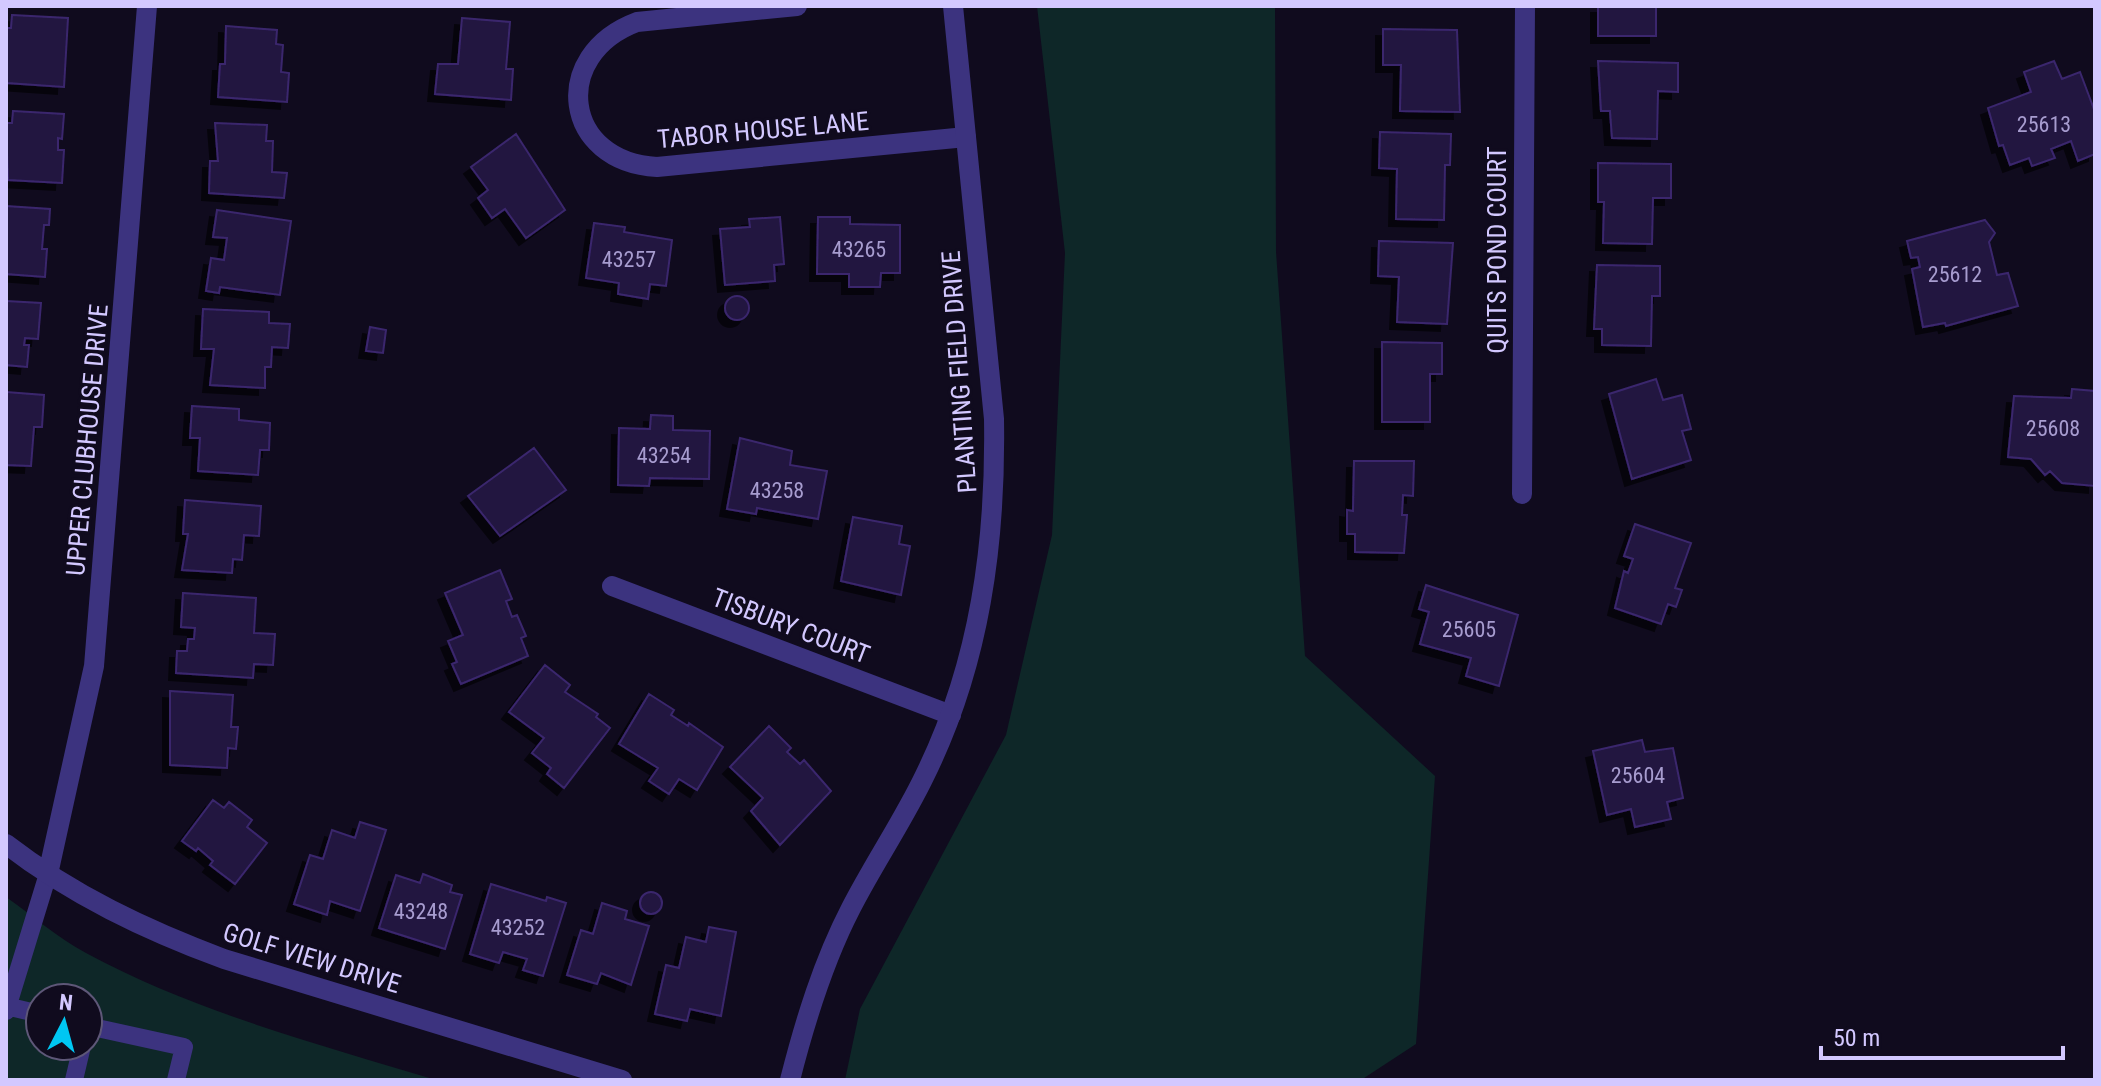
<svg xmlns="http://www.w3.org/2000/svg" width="2101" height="1086" viewBox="0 0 2101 1086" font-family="'Roboto Condensed',sans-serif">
<defs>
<filter id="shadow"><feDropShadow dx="-7" dy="7" stdDeviation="0" flood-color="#0009"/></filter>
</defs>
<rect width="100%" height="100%" fill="#100b1e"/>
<path fill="#0e2728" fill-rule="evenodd" d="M1037,6H1275L1276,252L1305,656L1435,776L1416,1044L1361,1080H845L860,1009L1006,735L1052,535L1065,253Z
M6,897C32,915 58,938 86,953C195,1012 318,1044 436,1080H6ZM40,998H88V1046H40Z"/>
<path fill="#221640" stroke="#3a276d" stroke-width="2" filter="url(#shadow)" d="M1598,6H1656V36H1598Z
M12,15L68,18L64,87L7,83L6,28H11Z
M462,18L510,22L506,69H513L511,100L435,94L438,64H458Z
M226,26L277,30L276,44L283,45L281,72L289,73L287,102L218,97L220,64H225Z
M1383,29L1457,30L1460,112L1400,111L1401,65H1383Z
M1598,61L1678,63V92L1658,91L1657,139L1612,138L1610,111H1601Z
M2054,61L2062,79L2080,72L2095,112V154L2078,161L2071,141L2051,149L2055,158L2032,166L2029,158L2010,165L2003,145L1999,146L1988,108L2031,92L2024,72Z
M13,111L64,114L62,139L58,138V150H64L62,183L8,180L6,123H12Z
M215,123L267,125L266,141H273L272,172L287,173L284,198L209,193L210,161H218Z
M1380,132L1451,134L1450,165H1445L1444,220L1396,219L1397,169L1379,168Z
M516,134L565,210L526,238L505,209L492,218L478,198L488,190L471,167Z
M1598,163L1671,164V198H1653L1652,244L1603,243L1604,202H1598Z
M6,206L50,209L49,225H44L42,249H47L45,277L6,274Z
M217,210L291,221L280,295L220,287L219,293L206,291L211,258L224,260L227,238L213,237Z
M780,217L784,264L774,265L775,281L725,285L720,229L750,227L749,219Z
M818,217H850V224L900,225V273H881L880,287H849V274H817Z
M1985,220L1995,233L1989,242L1997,275L2008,273L2018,306L1946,326L1945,323L1923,327L1912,269L1920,267L1918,257L1911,258L1907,241Z
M594,223L625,227L624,232L672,240L666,286L650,284L648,299L618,294L619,283L586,278Z
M1379,241L1453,243L1447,324L1397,322L1399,277L1378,276Z
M1597,265L1660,266V296H1652L1651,346L1602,345V329H1594Z
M725 308a12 12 0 1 1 24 0a12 12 0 1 1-24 0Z
M6,301L41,303L38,339L25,338L24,345H29L27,367L6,365Z
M203,309L269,312V323L290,324L288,348L272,347L271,367H265V388L210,385L214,349H201Z
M370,327L386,330L383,353L366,351Z
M1382,342L1442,343V374H1430V422H1382Z
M1656,379L1663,400L1682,395L1691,429L1682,431L1691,460L1632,479L1609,394Z
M2072,389L2095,391V486L2062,483L2050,471L2045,475L2031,459L2008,457L2014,396L2071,398Z
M6,392L44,395L42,427H34L31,466L6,465Z
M192,406L239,409V420L270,423L269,450H260L258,475L198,471L200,438H190Z
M651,415L673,416V430L710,431L709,479L650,478L649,486L618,485L619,428L650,429Z
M740,438L792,451L790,465L827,471L818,519L757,508L756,514L727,509Z
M534,448L566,490L500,536L468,496Z
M1354,461H1414L1413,496L1403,495L1402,515H1407L1404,553L1355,552V534H1347V510L1353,511Z
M185,500L261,506L259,536L244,535L242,560L233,559L232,573L182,570L188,534H183Z
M853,517L902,526L899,544L910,546L901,595L841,581Z
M1635,524L1691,543L1675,588L1682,590L1676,607L1668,604L1661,624L1615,608L1624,571L1628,573L1633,559L1624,556Z
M500,570L512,599L506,601L512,617L517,615L526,636L521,638L528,656L461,684L452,664L457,662L448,641L463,635L445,593Z
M1426,585L1518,615L1499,686L1466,676L1471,658L1420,644L1429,612L1419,609Z
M183,593L256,598L254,633L275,634L273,665L254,664L253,678L176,673L177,651H187L188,639H194L195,628L181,627Z
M545,665L570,685L565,692L598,714L596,717L610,728L564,788L547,774L551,768L532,753L544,738L509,712Z
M170,691L233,695L231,727H238L236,749L228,748L227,768L170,765Z
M649,694L674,710L671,715L688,726L689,723L723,747L697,790L679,779L669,794L649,781L658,768L619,744Z
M769,726L791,748L787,752L800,764L804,760L831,791L780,845L751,811L763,798L730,767Z
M1642,740L1645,752L1673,748L1683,798L1667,802L1671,819L1635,827L1631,809L1607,815L1593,751Z
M213,800L224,808L229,802L252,820L247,827L267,843L235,884L210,865L213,861L198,848L196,851L182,841Z
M360,822L386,830L360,911L330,901L327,915L294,904L310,855L323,859L332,830L355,838Z
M423,874L452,885L450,892L462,895L445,949L379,928L396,875L420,883Z
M491,884L546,901L547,897L566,903L543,976L523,970L527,959L503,952L499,963L470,954Z
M640 903a11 11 0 1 1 22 0a11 11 0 1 1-22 0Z
M602,903L627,911L625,919L649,926L631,985L601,973L597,984L567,975L581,930L593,934Z
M709,927L736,932L721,1016L690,1009L687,1021L655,1014L666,965L679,968L686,937L706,942Z"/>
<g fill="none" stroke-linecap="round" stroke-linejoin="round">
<path stroke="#3c337f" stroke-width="18" d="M6,1006L40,1014
M6,1011L48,874
M88,1026L184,1047L176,1080
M74,1080L82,1046"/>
<path stroke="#3c337f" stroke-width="20" d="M797,6L637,22C549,55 563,162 657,167L966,137
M1522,494L1525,6
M612,586L951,715
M6,844C72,895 146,930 224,959L622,1080
M48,874L94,666L147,6"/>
<path stroke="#3c337f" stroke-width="20" d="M790,1080C805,1021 823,962 851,908C874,863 903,821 925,775C980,663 996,543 994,419L953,6"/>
</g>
<g text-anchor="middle" stroke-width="6" stroke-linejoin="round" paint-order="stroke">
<g font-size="22" fill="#a79ccf">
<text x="2044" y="132">25613</text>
<text x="859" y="257">43265</text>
<text x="629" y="267">43257</text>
<text x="1955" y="282">25612</text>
<text x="2053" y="436">25608</text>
<text x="664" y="463">43254</text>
<text x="777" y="498">43258</text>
<text x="1469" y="637">25605</text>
<text x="1638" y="783">25604</text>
<text x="421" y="919">43248</text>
<text x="518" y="935">43252</text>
</g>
<g font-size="26" fill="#d3c8ff" stroke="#100b1e">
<text transform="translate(763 130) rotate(-5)" y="9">TABOR HOUSE LANE</text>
<text transform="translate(1497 250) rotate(-90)" y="9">QUITS POND COURT</text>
<text transform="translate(959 372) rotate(-94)" y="9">PLANTING FIELD DRIVE</text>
<text transform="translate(87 440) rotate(-85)" y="9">UPPER CLUBHOUSE DRIVE</text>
<text transform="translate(791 626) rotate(21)" y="9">TISBURY COURT</text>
<text transform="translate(312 958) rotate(17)" y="9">GOLF VIEW DRIVE</text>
</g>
</g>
<rect width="2101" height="1086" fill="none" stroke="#d3c8ff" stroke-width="16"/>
<g transform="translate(64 1022) rotate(6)"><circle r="38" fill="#100b1e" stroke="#5e5778" stroke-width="2"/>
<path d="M0-6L14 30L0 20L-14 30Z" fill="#00c7f3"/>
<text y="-12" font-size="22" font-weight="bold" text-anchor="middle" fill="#d3c8ff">N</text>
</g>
<path d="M1821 1046v12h242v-12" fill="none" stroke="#d3c8ff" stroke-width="4"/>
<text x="1833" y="1046" font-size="24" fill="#d3c8ff" stroke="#100b1e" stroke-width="6" paint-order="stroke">50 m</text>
</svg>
